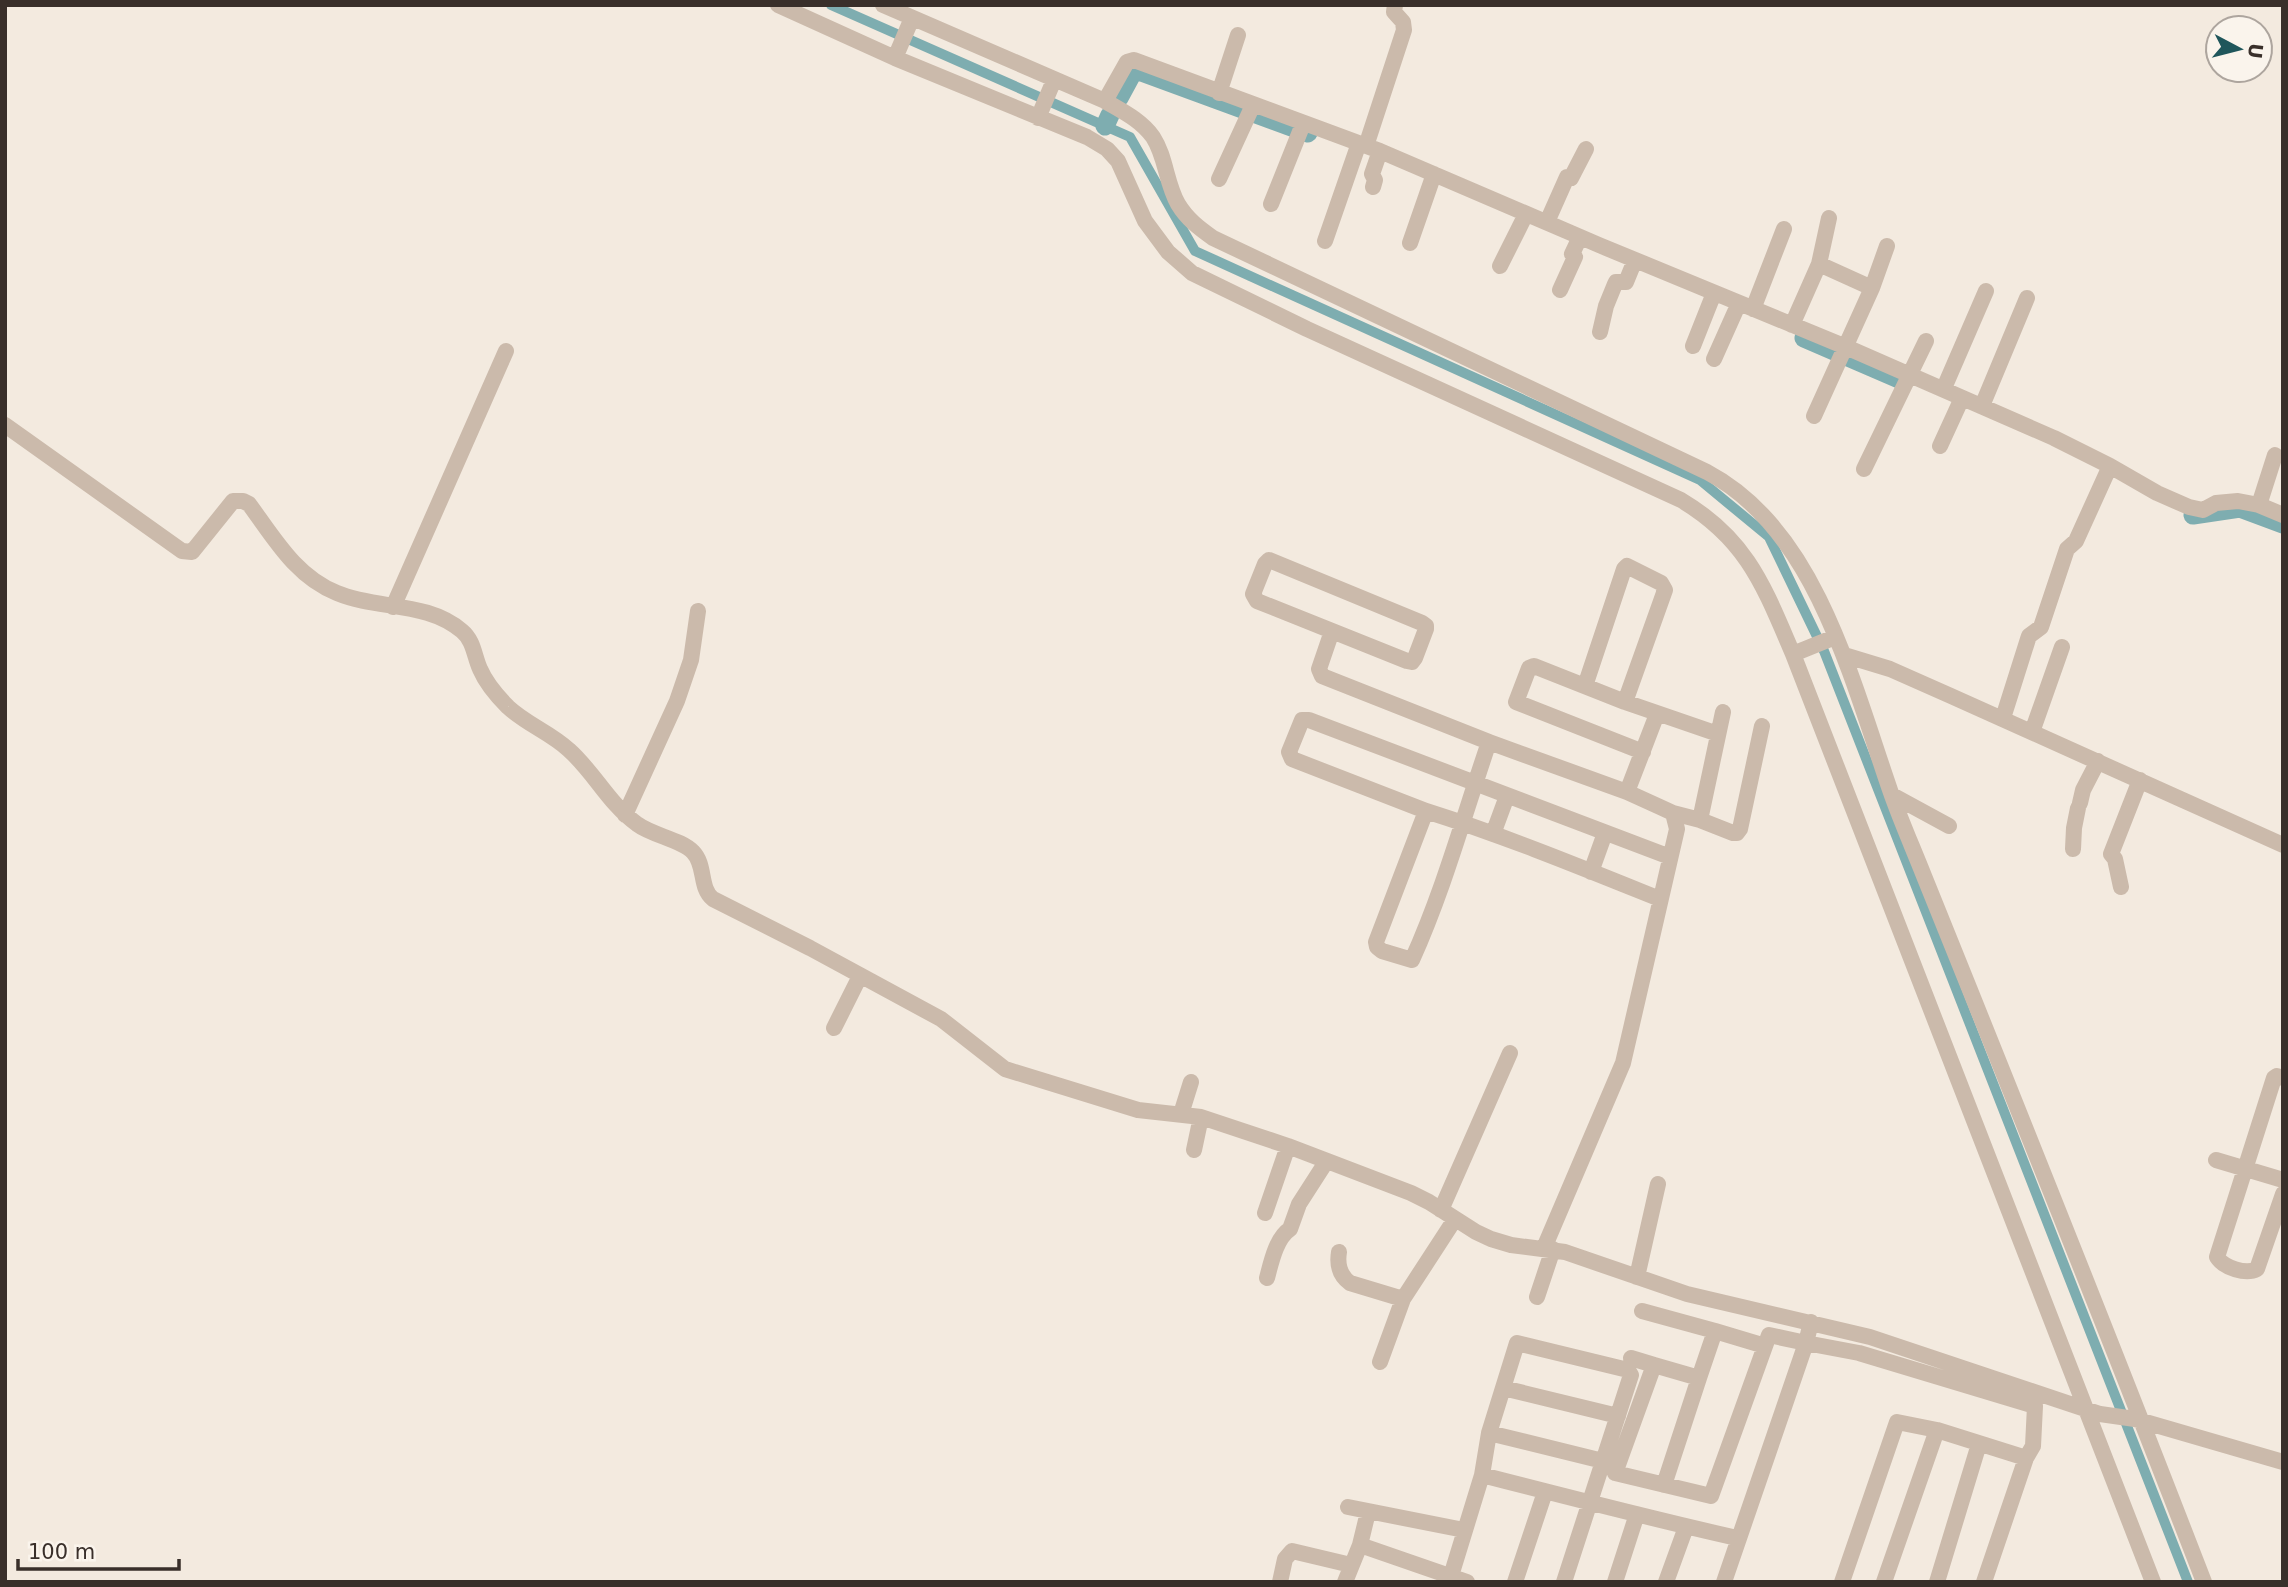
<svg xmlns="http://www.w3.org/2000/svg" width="2288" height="1587" viewBox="0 0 2288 1587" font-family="'DejaVu Sans',sans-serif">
<rect width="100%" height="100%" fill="#f3eadf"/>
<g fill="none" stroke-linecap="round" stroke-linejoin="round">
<path stroke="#7eadb0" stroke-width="10" d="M831,5L1130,137L1195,251L1700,480L1769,537L1824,651L2188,1582"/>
<path stroke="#7eadb0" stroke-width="19" d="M1119,98L1132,74L1139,71L1308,133
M1105,126L1110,115
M1804,338L1899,379
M2193,515L2240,508L2283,524"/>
<path stroke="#cbbaab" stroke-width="16" d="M778,5L895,58L1087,137L1107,149L1118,161L1145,221L1168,252L1192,273L1307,329L1681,500C1748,540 1764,587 1793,654L2153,1582
M883,5L1105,101C1122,111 1141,120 1153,137C1166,157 1166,183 1178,204C1187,219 1199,228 1213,238L1707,472C1758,499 1794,548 1819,599C1849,660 1868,726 1890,790C1900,819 1913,848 1924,876C2019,1111 2113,1346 2204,1582
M895,58L912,18
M1219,93L1238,35
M1105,101L1127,62L1134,60L1380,151L1599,245L1846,347L2054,438L2110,466L2157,493L2189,507L2203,510L2216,503L2238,501L2259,505L2283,515
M1038,118L1054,80
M1366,146L1404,30L1403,22L1394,12L1395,5
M1219,179L1253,105
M1373,187L1375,180L1372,174L1380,151
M1271,204L1303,124
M1547,222L1567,177L1571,178L1586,149
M1325,241L1359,143
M1410,243L1434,174
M1819,264L1872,288
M1500,266L1526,214
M1560,290L1575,257L1572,254L1580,237
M1753,309L1784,229
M1792,325L1819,264L1829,218
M1600,332L1606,306L1615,284L1616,282H1626L1635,260
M1693,346L1714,293
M1714,359L1739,303
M1944,388L1986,291
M1982,406L2027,298
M1814,416L1872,288L1887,246
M5,425L182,551L192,552L233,501H243L249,504C274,538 296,577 337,593C378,610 427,601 462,631C474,641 474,656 480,669C486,683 498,697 508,707C526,724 551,733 569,750C594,772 609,804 637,824C653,836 681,839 693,852C706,865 699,888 713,899L810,948L941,1019L1005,1069L1138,1110L1201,1117L1288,1146L1411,1193L1429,1202L1476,1232L1491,1239L1511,1245L1565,1252L1687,1294L1870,1337L2100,1414L2135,1419L2283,1462
M1940,446L1962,398
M1864,469L1926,341
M2259,505L2275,455
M1269,560L1422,623L1426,626V629L1415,658L1412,662L1407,661L1257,601L1253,594L1265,564Z
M393,607L506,351
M1332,631L1319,669L1322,676L1489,742C1464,815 1444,889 1412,960L1382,951L1377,947L1376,942L1426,811C1505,836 1583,868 1660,899
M1793,654L1835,637
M1844,655L1890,669L1951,696L2283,845
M1585,686L1624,569L1627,566L1661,583L1665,590L1625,702
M2003,718L2028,639L2029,636L2041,627L2067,549L2076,541L2110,466
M2032,732L2062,647
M1489,742L1627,792L1660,807L1673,813L1677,829L1623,1063L1544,1248
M1643,752L1516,702L1529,668L1534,666L1625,702L1718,734
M1627,792L1657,714
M1892,795L1949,826
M2080,803L2083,790L2098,761
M1426,811L1292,759L1289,752L1302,720H1309L1670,857
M1673,813L1700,820L1733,833H1737L1740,829L1762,726
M625,815L677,701L691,660L698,611
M1700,820L1723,712
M1493,834L1507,796
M2073,849L2074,828L2078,808
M1591,872L1605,833
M2121,887L2115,859L2111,854L2140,780
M834,1028L860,976
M2283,1078L2277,1076L2274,1078L2217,1257C2224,1268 2246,1275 2257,1269L2283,1194
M1181,1114L1191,1082
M1194,1150L1201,1117
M2216,1160L2283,1180
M1441,1210L1510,1053
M1265,1213L1288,1146
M1339,1252C1337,1264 1339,1275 1350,1283L1403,1299
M1637,1277L1658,1184
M1267,1278C1271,1263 1276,1238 1290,1229L1299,1204L1326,1162
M1537,1297L1553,1249
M1642,1311L1715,1331
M1631,1358L1654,1365
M1380,1362L1403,1299L1455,1219
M1699,1378L1715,1331L1765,1346
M1503,1388L1618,1416
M1489,1433L1603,1461
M1482,1475C1567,1497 1652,1519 1737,1538
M1664,1485L1699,1378L1654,1365L1615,1473L1711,1496L1769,1335L1806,1343L1811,1322
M1348,1507L1464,1530
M1360,1545L1467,1582
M1451,1576L1482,1475L1489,1433L1517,1343L1628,1370L1631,1375L1564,1582
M1280,1582L1285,1559L1292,1551L1351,1565
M1345,1582L1360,1545L1368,1512
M1515,1582L1545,1492
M1615,1582L1637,1514
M1666,1582L1686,1527
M1724,1582L1806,1343L1859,1353L2035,1406L2033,1446L2026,1458
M1842,1582L1897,1422L1937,1430L2026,1458L1984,1582
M1884,1582L1937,1430
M1937,1582L1979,1444"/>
</g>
<rect width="2288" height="1587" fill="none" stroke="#392f2a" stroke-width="14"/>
<g transform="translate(2239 49) rotate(97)"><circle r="33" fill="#faf4ec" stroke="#ada59e" stroke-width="2"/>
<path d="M0-5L12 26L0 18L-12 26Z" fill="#1f565b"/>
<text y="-10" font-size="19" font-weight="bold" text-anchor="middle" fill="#392f2a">U</text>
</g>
<path d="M18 1559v10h161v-10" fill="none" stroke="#392f2a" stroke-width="3.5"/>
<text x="28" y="1559" font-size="21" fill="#392f2a" stroke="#faf4ec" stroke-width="5" paint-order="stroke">100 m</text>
</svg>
